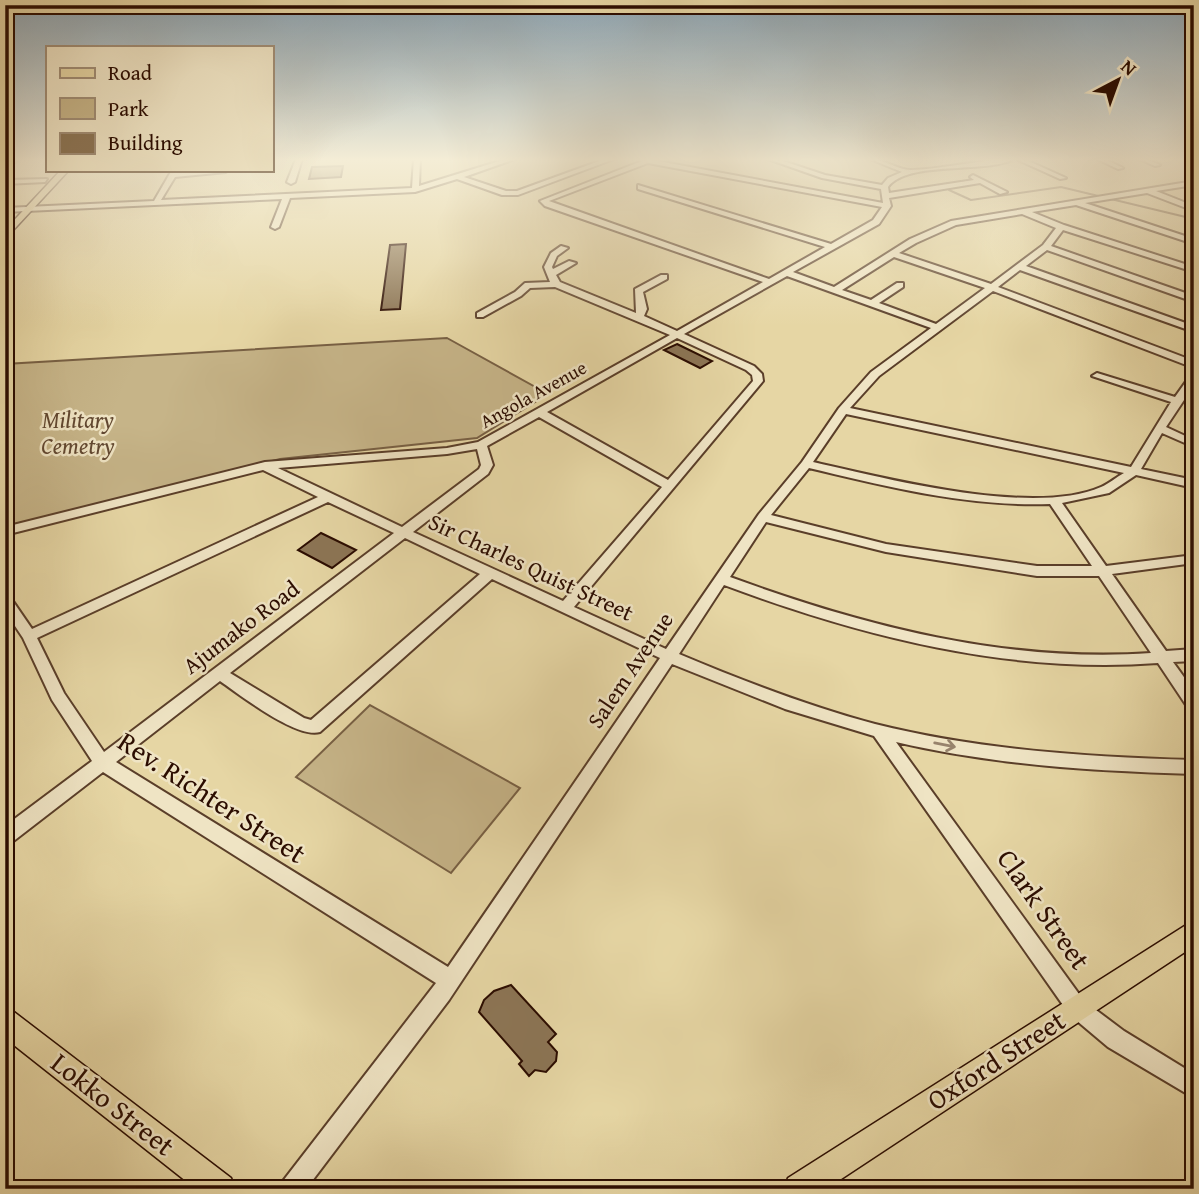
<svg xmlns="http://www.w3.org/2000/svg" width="1199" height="1194" viewBox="0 0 1199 1194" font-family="'Gentium Book Plus',serif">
<rect width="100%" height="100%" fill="#e6d6a4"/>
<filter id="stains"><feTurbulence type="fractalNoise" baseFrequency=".00286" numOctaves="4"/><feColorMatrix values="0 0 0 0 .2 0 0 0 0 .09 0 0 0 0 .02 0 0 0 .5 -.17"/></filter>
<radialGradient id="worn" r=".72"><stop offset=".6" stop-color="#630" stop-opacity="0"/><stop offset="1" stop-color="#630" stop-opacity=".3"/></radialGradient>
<path fill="#c6b488" stroke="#786044" stroke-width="2" d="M447,338L548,394L477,438L280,459L5,527V364Z
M370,705L520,788L451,873L296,777Z"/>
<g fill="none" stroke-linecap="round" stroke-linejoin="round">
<path stroke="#755c41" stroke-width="2" d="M949,190L971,200L1061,187L1194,219"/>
</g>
<path fill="#8c7555" stroke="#2b0c00" stroke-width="2" d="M343,166L341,177L309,179L312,167Z
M406,244L400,309L381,310L390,245Z
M677,344L712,361L700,368L664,350Z
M321,533L356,550L332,568L298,550Z
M511,985L556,1034L548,1042L557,1052L556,1061L546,1072L535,1070L529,1076L519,1064L522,1061L479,1012L484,1000L494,991Z"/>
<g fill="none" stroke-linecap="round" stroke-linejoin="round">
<defs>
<path id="minor" d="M12,159H19L5,170V164Z
M296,159H302L295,182L291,184L287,182Z
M414,159H420L419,186L506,159H515L464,177L506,191H517L605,159H614L518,195H502L457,179L415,192L290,198L279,227L275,229L271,227L282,199L5,212V208L154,201L172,170H178L177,173L223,170L226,172L175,177L161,200L412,188Z
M647,159L883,203L881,189L822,178L768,159H777L825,175L882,185L888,178L902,172L870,159C885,159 897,170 911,170C946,169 980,159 1014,159C986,174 908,160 888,187L889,193L974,180L970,177L973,175L1007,192L1000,194L980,183L889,198L891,206L879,224L793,272L834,287L910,239L951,221L1194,181V185L1156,191L1194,206V211L1147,193L1085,203L1194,239V244L1076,205L1032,212L1064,225L1194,267V272L1063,230L1051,246L1194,296V302L1047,250L1026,266L1194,326V332L1020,270L998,287L1194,361V368L993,291L879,376L850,408L1131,467L1171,402L1092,376L1097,373L1175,397L1190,376L1194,375V385L1166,427L1194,440V447L1162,433L1141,469L1194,480V488L1136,475L1109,493L1062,503L1106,566L1194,555V563L1112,574L1166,651L1194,649V661L1173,662L1194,691V710L1188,708L1158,663C1009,674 863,637 724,585L679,654C743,681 808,706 875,724C979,750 1087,757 1194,760V774C1094,771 994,765 896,742L1084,1001L1124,1031L1194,1074V1098L1108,1047L1070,1015L874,736L785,709L672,664L449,1000L306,1189H279L283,1181L436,983L103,772L11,843L5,845V826L92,761L52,700L23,638L5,611V595L10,597L32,629L318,497L263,470L5,535V527L265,462L447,448L478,442L670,335L555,287L530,288L521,296L483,317H477V313L515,292L525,283L550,282L544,267L551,253L561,246L568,248L557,256L552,267L553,269L569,261L576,263L556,275L560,282L636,313L635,289L661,275H667V279L643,292L647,309L644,316L677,331L763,282L545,206L540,201ZM648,163L882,207L873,220L831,244L638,185V189L825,247L769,279L549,201ZM1022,214L1056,228L1043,245L991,284L899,253L916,243L956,225ZM894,257L985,288L936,324L879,303L903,287V283H897L871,300L842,290ZM787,276L931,328L871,372L839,408L802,462L759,514L666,649L574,607L763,381L762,374L754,366L684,334ZM677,338L746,370L752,375L753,381L668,480L547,412ZM846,414L1124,473C1116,477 1109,484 1101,487C1033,517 884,478 813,462ZM539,417L662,487L563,601L413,532L488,474L493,465L487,446ZM477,449L481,465L479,469L402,527L278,468L447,454ZM809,468C888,487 968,507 1050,504L1092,566H1037L886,544L771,515ZM328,502L394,533L104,752L64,693L37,638ZM766,522L886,552L1037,576H1099L1151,653C1006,663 864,626 730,577ZM405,538L480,574L311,720L304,718L230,673ZM492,579L660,658L448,967L116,762L220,681C240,695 297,739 320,732Z
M1016,159H1024L1066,178L1060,179Z
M1097,159H1105L1123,168L1118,169Z
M1139,159H1147L1160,165L1155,166Z
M47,179L45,182L5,184V180Z"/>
<path id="major" d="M61,170H69L5,239V230Z
M1194,920V946L826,1189H784L788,1178Z
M5,1008L14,1012L231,1178L235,1189H196L5,1038Z"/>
</defs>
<use href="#minor" stroke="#5a3e29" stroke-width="4"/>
<use href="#major" stroke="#2b0c00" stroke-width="3"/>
<use href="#minor" fill="#efe4c4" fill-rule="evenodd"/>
<use href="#major" fill="#e6d6a4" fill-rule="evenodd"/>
</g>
<defs><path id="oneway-shaft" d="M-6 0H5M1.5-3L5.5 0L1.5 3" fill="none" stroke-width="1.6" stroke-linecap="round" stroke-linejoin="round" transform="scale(1.75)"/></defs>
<use stroke="#97836c" href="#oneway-shaft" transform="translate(945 745) rotate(11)"/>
<linearGradient id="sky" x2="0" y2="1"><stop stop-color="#8da6b6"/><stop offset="0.49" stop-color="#f4edd6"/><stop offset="1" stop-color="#f4edd6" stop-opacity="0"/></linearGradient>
<rect width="1199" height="326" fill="url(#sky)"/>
<g text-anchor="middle" stroke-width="5" stroke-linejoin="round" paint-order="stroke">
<g font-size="19" fill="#2b0c00" stroke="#efe4c4">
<text transform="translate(533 394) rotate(-29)" y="7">Angola Avenue</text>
</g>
<g font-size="23" font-style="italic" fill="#614730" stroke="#efe4c4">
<text x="78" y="428">Military<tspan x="78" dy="26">Cemetry</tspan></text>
</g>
<g font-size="23" fill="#2b0c00" stroke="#efe4c4">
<text transform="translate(531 567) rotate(25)" y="8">Sir Charles Quist Street</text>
<text transform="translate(241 627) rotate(-37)" y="8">Ajumako Road</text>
<text transform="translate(630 670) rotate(-56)" y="8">Salem Avenue</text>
</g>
<g font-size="28" fill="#2b0c00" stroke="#efe4c4">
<text transform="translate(212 797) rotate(33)" y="10">Rev. Richter Street</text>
<text transform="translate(1044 909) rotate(55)" y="10">Clark Street</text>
<text transform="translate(996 1060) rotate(-33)" y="10">Oxford Street</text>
<text transform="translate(113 1104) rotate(38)" y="10">Lokko Street</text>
</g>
</g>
<rect width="1199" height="1194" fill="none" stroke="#e6d6a4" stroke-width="28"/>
<rect x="7" y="7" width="1185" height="1180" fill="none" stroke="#2b0c00" stroke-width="3.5"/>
<rect x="14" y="14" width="1171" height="1166" fill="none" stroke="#2b0c00" stroke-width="2"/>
<rect x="46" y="46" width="228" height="126" fill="#efe4c4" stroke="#a18e76" stroke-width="2"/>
<rect x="60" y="68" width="35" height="10" fill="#e6d6a4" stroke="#a18e76" stroke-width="2"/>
<text x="108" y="80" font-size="21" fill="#2b0c00">Road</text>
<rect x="60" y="98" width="35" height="21" fill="#c6b488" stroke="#a18e76" stroke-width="2"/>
<text x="108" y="116" font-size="21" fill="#2b0c00">Park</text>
<rect x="60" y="133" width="35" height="21" fill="#8c7555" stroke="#a18e76" stroke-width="2"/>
<text x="108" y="150" font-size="21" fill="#2b0c00">Building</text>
<g transform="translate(1118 80) rotate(41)" stroke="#efe4c4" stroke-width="5" paint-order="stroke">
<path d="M0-5L12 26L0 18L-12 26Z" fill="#2b0c00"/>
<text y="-10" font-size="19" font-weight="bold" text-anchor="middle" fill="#2b0c00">N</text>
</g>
<rect width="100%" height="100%" filter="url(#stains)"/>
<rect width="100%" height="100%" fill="url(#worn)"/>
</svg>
